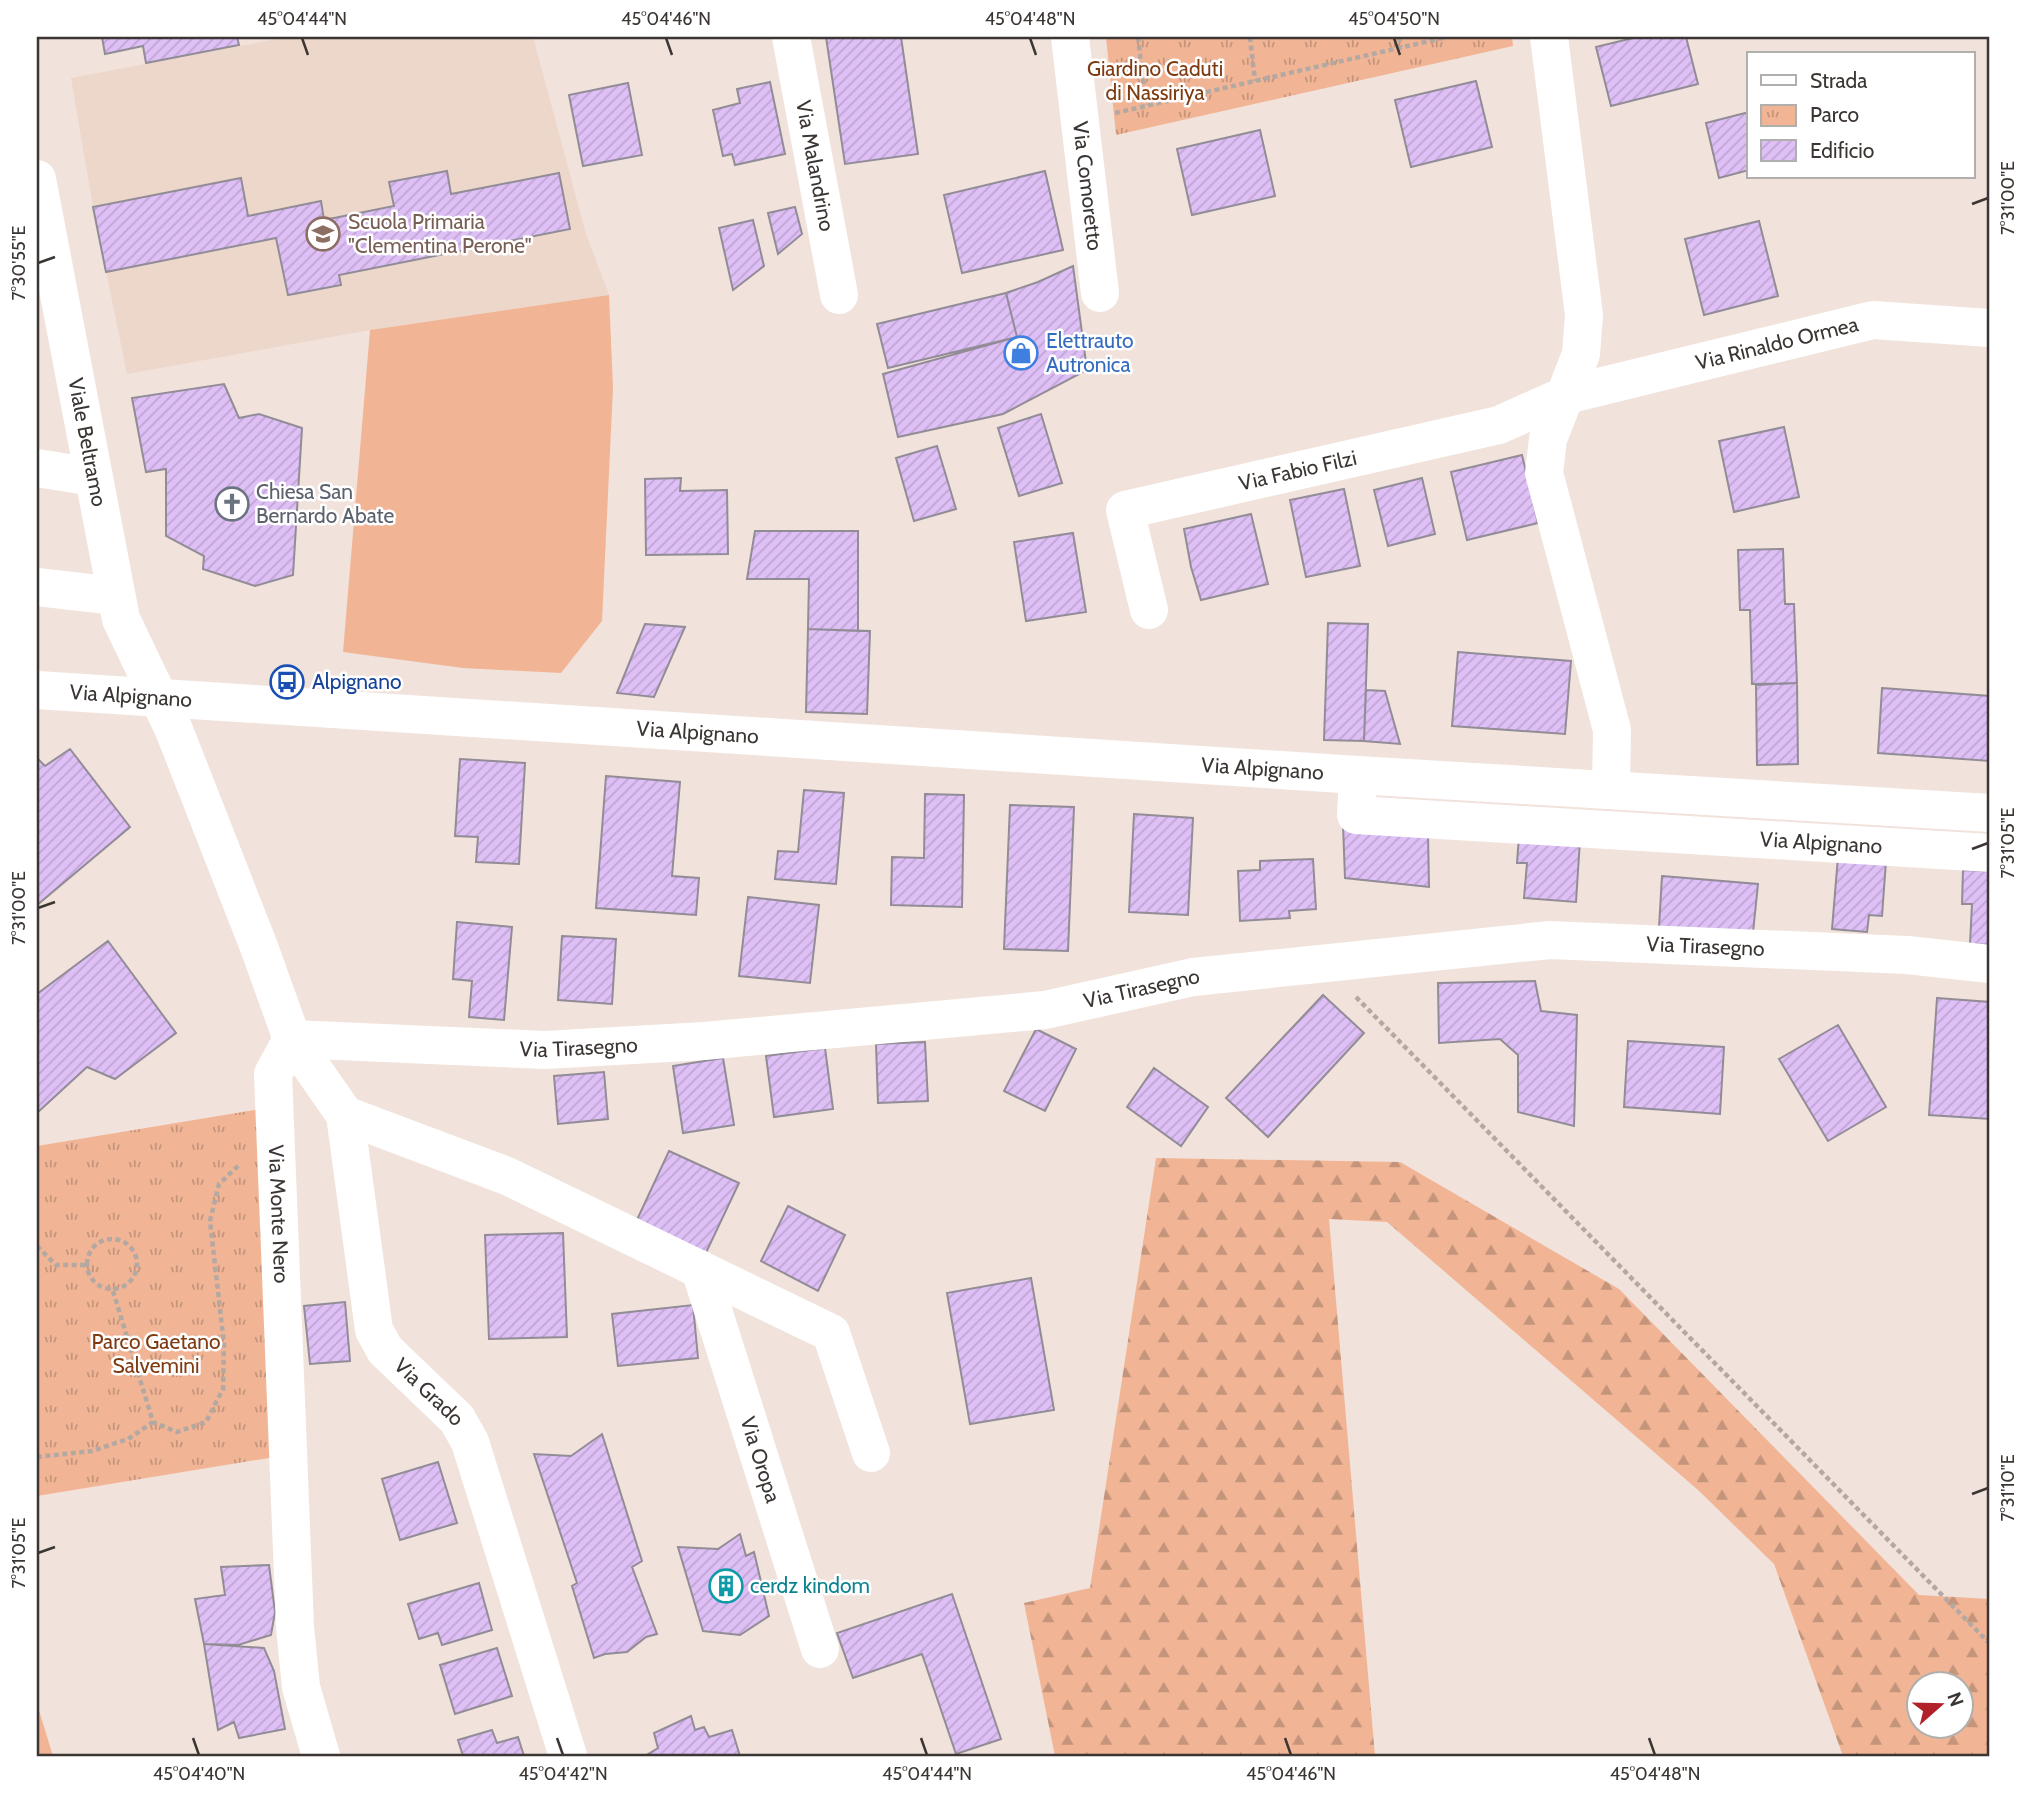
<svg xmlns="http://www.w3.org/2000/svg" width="2027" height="1793" viewBox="0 0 2027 1793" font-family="Cabin,sans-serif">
<defs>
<pattern id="forest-firs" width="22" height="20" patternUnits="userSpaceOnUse" patternTransform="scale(1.75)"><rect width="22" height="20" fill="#f1b596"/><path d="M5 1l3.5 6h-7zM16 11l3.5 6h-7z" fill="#c4947b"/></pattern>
<pattern id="park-tufts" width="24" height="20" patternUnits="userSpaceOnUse" patternTransform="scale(1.75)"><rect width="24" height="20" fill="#f1b596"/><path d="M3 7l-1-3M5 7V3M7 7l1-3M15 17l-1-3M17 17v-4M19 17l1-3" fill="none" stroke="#c4947b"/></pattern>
<pattern id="building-hatch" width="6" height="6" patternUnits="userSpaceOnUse" patternTransform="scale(1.75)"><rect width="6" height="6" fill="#debff6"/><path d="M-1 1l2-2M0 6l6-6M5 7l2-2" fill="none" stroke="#bfa5d3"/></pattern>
</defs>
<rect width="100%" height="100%" fill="#f1e2db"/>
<path fill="#edd7cb" d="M287,37H533L586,234L609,295L370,330L127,374L93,207L71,78Z"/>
<path fill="url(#forest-firs)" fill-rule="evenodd" d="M1156,1158L1400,1162L1619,1289L1919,1595L1990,1599V1756H1843L1774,1564L1698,1490L1387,1222L1329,1219L1375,1756H1055L1024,1603L1090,1588ZM1918,1685H1960V1727H1918Z"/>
<path fill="url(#park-tufts)" d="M1106,37H1512L1513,46L1116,135Z
M260,1109L281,1456L37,1496V1146Z
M37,1704L53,1756H37Z"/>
<path fill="#f1b596" d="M609,295L613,388L602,621L561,673L463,668L343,652L370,330Z"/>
<path fill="url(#building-hatch)" stroke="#928c97" stroke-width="2" d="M102,37H237L239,45L146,63L143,46L105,54Z
M826,37H901L918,154L845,164Z
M1637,37H1686L1698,84L1611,106L1596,47Z
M1476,81L1492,147L1411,167L1395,100Z
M770,82L785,154L735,165L732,154L723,156L713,110L740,103L737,89Z
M628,83L642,155L583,166L569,95Z
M1749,112V170L1719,178L1706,123Z
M1260,130L1275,196L1192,215L1177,149Z
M447,171L451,194L559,173L570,229L339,275L341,285L288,295L276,238L106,272L93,207L241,178L248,216L321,201L324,220L394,206L389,182Z
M1045,171L1063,250L962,273L944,195Z
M795,207L802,234L778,254L768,213Z
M753,220L764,266L733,290L719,228Z
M1759,221L1778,296L1704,315L1685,239Z
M1073,266L1087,370L1003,414L898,437L883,374L1017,337L1006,293L1038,282Z
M1006,293L1017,337L888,368L877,324Z
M224,384L239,418L259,414L302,428L293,575L255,586L203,569L204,556L166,536V469L146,472L132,398Z
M1041,414L1062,483L1019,496L998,428Z
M1784,427L1799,497L1734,512L1719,441Z
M937,446L956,509L914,521L896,458Z
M1522,455L1538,523L1467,540L1451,472Z
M681,478L680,491L727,490L728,554L646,555L645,479Z
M1422,478L1435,534L1388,546L1374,490Z
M1344,489L1360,566L1306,577L1290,500Z
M1251,514L1268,584L1201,600L1191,567L1184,529Z
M755,531H858V631L808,629L809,579H747Z
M1073,533L1086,612L1026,621L1014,542Z
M1783,549L1785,604H1794L1797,683L1752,684L1750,610H1740L1738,550Z
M1328,623L1368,624L1364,741L1324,740Z
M645,624L685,627L654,697L617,693Z
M808,629L870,631L867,714L806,712Z
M1458,652L1571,661L1565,734L1452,726Z
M1797,683L1798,764L1757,765L1756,685Z
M1882,688L1990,696V761L1878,753Z
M1366,690L1385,691L1400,744L1364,741Z
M70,749L130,827L37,905V758L45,766Z
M460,759L525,763L519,864L476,862L478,837L455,836Z
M606,776L680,782L672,876L699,878L696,915L596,908Z
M804,790L844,793L836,884L775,879L778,851L798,852Z
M925,794L964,795L962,907L891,905L892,857L924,858Z
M1010,805L1074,807L1068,951L1004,949Z
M1134,814L1193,818L1188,915L1129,912Z
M1343,825L1428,833L1429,887L1345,878Z
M1519,836L1580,840L1576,902L1524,898L1527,863H1517Z
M1838,857L1886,861L1882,916L1869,915L1867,932L1832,929Z
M1313,859L1316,909L1289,911L1290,918L1240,921L1238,871L1260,870V861Z
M1963,870L1990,871V945L1970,944L1972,904H1962Z
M1662,876L1758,884L1752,942L1659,928Z
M748,897L819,905L810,983L739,976Z
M457,922L512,927L504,1020L469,1017L472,981L453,979Z
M562,936L616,939L612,1004L558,1000Z
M108,941L176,1033L115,1079L87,1067L37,1113V994Z
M1535,981L1541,1011L1577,1015L1574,1126L1518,1112V1055L1500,1039L1439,1043L1438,983Z
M1323,995L1364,1033L1268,1137L1226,1098Z
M1937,998L1990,1002V1119L1929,1115Z
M1838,1025L1886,1107L1828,1141L1779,1059Z
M1036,1029L1076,1049L1045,1111L1004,1091Z
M1628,1041L1724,1047L1720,1114L1624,1107Z
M925,1042L928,1101L878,1103L876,1044Z
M825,1048L833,1109L774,1117L766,1056Z
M723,1058L734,1125L683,1133L673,1066Z
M1154,1068L1208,1107L1181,1146L1127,1107Z
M604,1072L608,1119L558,1124L554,1076Z
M669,1151L739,1183L704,1257L635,1224Z
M788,1206L845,1235L818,1291L761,1261Z
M563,1233L567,1337L489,1339L485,1235Z
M1031,1278L1054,1410L970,1424L947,1293Z
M345,1302L350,1361L310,1364L304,1306Z
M693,1305L698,1358L618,1366L612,1314Z
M602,1434L642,1561L632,1567L657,1634L646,1637L627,1652L605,1654L594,1658L572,1586L577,1583L534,1454L571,1456Z
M438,1462L457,1523L400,1540L382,1479Z
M740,1534L746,1556L754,1552L769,1616L740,1635L703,1631L678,1547L718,1549Z
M269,1565L275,1612L271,1635L238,1645L204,1644L195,1599L225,1595L221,1567Z
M479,1583L492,1630L442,1645L438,1633L419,1639L408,1604Z
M952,1594L1001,1739L956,1754L922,1654L853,1678L837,1633Z
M204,1644L264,1648L274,1671L285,1729L239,1738L234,1722L218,1730Z
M497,1648L512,1696L455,1714L440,1665Z
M691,1716L695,1730L704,1727L709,1737L732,1730L740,1756H645L658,1748L654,1733Z
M492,1730L497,1743L518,1737L524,1756H463L458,1740Z"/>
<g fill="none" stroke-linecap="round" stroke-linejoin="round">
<path stroke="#b4a8a2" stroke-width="4.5" stroke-dasharray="5 3.5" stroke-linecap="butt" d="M1138,37L1146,105
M1250,37L1255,81
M1399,37L1401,47
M1115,113L1447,37
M1356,997L1990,1644
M87 1264a25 25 0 1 1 50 0a25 25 0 1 1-50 0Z
M37,1246L56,1265H85
M113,1291L153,1422L177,1432L206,1422L223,1389L224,1344L210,1221L219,1184L239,1165
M37,1457L92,1451L128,1439L153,1422"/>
<g stroke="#fff" stroke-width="38">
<path id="s1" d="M791,37L839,295"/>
<path id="s2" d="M1070,37L1100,293"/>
<path d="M1549,37L1584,315L1581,354L1548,439L1544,473L1612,730L1611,789"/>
<path id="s3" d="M37,179L121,619L174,730L259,947L292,1039L345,1115L374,1330L385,1350L457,1419L470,1442L568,1756"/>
<path d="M37,468L93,477"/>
<path d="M37,587L116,596"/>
<path id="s4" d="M1149,610L1125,510L1499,425L1566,395L1873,320L1990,328"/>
<path id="s5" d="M37,690L1358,775L1990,813"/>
<path id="s6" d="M1358,775L1356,815L1990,853"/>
<path id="s7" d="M292,1039L545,1050L704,1041L1045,1010L1193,977L1550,940L1907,955L1990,964"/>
<path id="s8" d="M292,1039L273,1074L295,1627L301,1687L321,1756"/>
<path d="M345,1115L507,1176L831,1333L871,1453"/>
<path id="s9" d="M700,1269L820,1649"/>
</g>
</g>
<path fill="none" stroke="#3b3633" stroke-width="2.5" d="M302,38L308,55M666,38L672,55M1030,38L1036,55M1394,38L1400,55M1972,204L1988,198M38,263L55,257M1972,849L1988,843M38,908L55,902M1972,1494L1988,1488M38,1553L55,1547M193,1738L199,1755M557,1738L563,1755M921,1738L927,1755M1285,1738L1291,1755M1649,1738L1655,1755"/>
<defs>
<symbol id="school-ring" viewBox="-11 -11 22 22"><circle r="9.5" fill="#fff" stroke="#8d6e63" stroke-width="1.5"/><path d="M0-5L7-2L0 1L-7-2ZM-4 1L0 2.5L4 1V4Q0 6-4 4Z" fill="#8d6e63"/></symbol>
<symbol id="shop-ring" viewBox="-11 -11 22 22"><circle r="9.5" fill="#fff" stroke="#3f7fe0" stroke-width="1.5"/><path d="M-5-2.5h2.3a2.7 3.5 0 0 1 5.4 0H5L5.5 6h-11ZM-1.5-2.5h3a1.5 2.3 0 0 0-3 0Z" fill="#3f7fe0"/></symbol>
<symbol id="church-ring" viewBox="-11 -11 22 22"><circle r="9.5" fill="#fff" stroke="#6b7280" stroke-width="1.5"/><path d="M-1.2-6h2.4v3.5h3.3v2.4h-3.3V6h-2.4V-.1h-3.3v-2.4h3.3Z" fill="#6b7280"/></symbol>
<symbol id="bus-ring" viewBox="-11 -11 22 22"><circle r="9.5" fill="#fff" stroke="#1a4fb4" stroke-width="1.5"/><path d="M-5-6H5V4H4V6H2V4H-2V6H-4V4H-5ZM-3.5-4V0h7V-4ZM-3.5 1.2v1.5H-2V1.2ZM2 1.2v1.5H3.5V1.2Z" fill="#1a4fb4"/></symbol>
<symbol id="building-ring" viewBox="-11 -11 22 22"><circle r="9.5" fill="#fff" stroke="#0f9aa8" stroke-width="1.5"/><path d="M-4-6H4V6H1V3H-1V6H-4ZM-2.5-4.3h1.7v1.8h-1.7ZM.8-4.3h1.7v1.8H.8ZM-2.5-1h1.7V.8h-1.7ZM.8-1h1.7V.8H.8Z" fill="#0f9aa8"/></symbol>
</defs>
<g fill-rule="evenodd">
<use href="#school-ring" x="304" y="215" width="38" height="38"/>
<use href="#shop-ring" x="1002" y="334" width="38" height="38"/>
<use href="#church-ring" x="213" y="485" width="38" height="38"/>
<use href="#bus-ring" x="268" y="663" width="38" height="38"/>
<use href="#building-ring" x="707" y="1567" width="38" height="38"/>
</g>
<g text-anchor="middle" stroke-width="5" stroke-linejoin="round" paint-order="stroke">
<g font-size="21" fill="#7e3b12" stroke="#fff">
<text x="1155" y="76">Giardino Caduti<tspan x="1155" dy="24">di Nassiriya</tspan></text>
<text x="156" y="1349">Parco Gaetano<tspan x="156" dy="24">Salvemini</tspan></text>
</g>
<g font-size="21" fill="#3b3633" stroke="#fff">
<text dy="7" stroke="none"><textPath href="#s1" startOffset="131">Via Malandrino</textPath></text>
<text dy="7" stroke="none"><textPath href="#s2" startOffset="150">Via Comoretto</textPath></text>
<text dy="7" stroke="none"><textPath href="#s4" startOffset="777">Via Rinaldo Ormea</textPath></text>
<text dy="7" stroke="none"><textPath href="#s3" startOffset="268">Viale Beltramo</textPath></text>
<text dy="7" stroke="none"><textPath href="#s4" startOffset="280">Via Fabio Filzi</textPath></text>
<text dy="7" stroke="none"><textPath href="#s5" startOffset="94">Via Alpignano</textPath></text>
<text dy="7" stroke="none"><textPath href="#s5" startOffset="662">Via Alpignano</textPath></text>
<text dy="7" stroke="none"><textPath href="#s5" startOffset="1228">Via Alpignano</textPath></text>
<text dy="7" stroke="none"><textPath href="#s6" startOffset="506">Via Alpignano</textPath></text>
<text dy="7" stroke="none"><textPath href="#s7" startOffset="1421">Via Tirasegno</textPath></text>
<text dy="7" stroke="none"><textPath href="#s7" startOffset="854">Via Tirasegno</textPath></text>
<text dy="7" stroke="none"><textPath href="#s7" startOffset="287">Via Tirasegno</textPath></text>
<text dy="7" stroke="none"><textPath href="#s8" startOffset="180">Via Monte Nero</textPath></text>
<text dy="7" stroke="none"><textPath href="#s3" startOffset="1295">Via Grado</textPath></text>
<text dy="7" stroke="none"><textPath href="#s9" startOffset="200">Via Oropa</textPath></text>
</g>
<g font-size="21" fill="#785e54" stroke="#fff" text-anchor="start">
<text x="348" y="229">Scuola Primaria<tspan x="348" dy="24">"Clementina Perone"</tspan></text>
</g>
<g font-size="21" fill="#366cbe" stroke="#fff" text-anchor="start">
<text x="1046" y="348">Elettrauto<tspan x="1046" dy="24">Autronica</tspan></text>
</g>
<g font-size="21" fill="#5b616d" stroke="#fff" text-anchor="start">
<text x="256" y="499">Chiesa San<tspan x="256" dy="24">Bernardo Abate</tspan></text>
</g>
<g font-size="21" fill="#164399" stroke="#fff" text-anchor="start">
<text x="312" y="689">Alpignano</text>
</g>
<g font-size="21" fill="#0d838f" stroke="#fff" text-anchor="start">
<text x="750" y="1593">cerdz kindom</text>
</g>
</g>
<rect width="2027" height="1793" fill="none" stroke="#ffffff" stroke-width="77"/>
<rect x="1747" y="52" width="228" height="126" fill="#ffffff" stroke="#b1afad" stroke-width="2"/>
<rect x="1761" y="75" width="35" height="10" fill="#ffffff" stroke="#b1afad" stroke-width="2"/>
<text x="1810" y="88" font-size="21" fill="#3b3633">Strada</text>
<rect x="1761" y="105" width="35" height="21" fill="url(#park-tufts)" stroke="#b1afad" stroke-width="2"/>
<text x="1810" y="122" font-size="21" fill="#3b3633">Parco</text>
<rect x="1761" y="140" width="35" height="21" fill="url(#building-hatch)" stroke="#b1afad" stroke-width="2"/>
<text x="1810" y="158" font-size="21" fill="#3b3633">Edificio</text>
<g transform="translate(1940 1705) rotate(70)"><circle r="33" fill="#ffffff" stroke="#b1afad" stroke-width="2"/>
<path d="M0-5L12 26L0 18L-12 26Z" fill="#b2202a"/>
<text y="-10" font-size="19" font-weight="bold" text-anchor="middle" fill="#3b3633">N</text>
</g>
<rect x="38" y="38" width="1950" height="1717" fill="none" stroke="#3b3633" stroke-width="2.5"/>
<g font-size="18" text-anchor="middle" fill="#3b3633">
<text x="302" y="25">45°04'44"N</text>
<text x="666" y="25">45°04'46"N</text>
<text x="1030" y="25">45°04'48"N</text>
<text x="1394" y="25">45°04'50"N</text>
<text transform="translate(2008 198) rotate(-90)" y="6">7°31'00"E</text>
<text transform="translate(19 263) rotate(-90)" y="6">7°30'55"E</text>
<text transform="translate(2008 843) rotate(-90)" y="6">7°31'05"E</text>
<text transform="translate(19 908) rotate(-90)" y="6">7°31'00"E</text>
<text transform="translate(2008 1488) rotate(-90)" y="6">7°31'10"E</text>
<text transform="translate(19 1553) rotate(-90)" y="6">7°31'05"E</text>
<text x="199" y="1780">45°04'40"N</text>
<text x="563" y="1780">45°04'42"N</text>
<text x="927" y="1780">45°04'44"N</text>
<text x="1291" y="1780">45°04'46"N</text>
<text x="1655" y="1780">45°04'48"N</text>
</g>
</svg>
